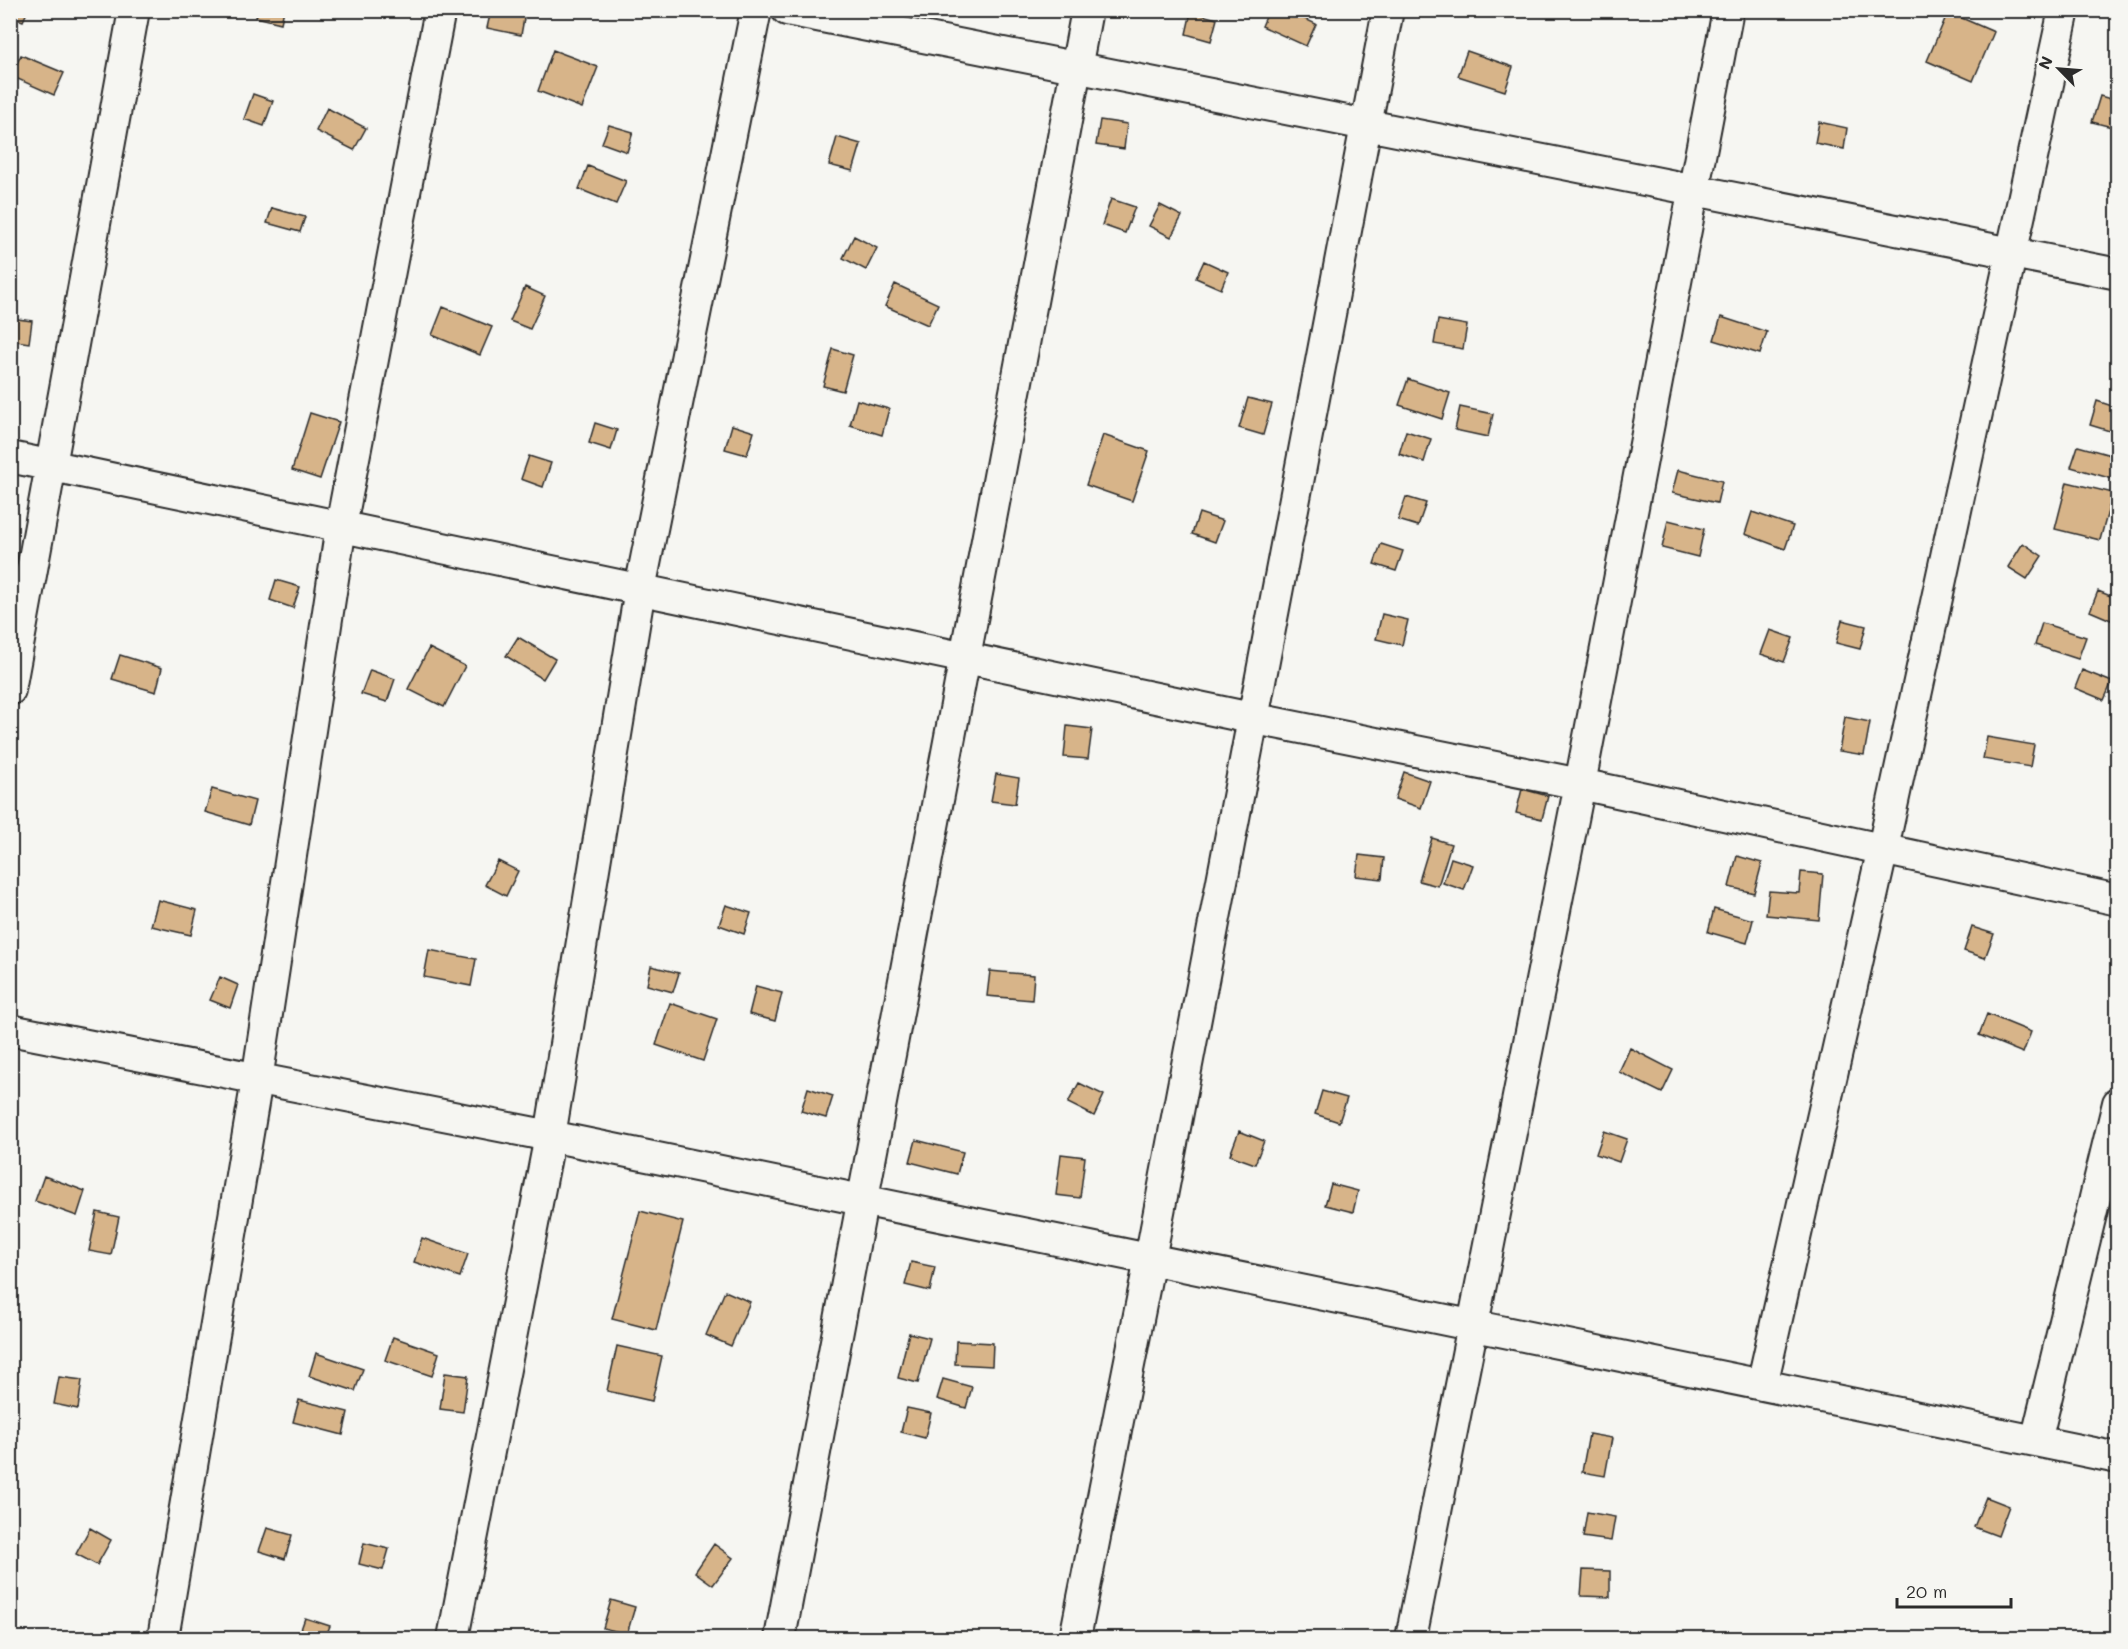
<svg xmlns="http://www.w3.org/2000/svg" width="2128" height="1649" viewBox="0 0 2128 1649" font-family="Mali,sans-serif">
<rect width="100%" height="100%" fill="#f6f6f2"/>
<filter id="ink" filterUnits="userSpaceOnUse"><feTurbulence type="fractalNoise" baseFrequency=".0167" numOctaves="2"/><feDisplacementMap in="SourceGraphic" scale="12" xChannelSelector="R" yChannelSelector="G"/><feConvolveMatrix kernelMatrix="1 2 1 2 8 2 1 2 1" color-interpolation-filters="sRGB"/></filter>
<g filter="url(#ink)">
<path fill="#d7b489" stroke="#2b2b2b" stroke-width="1.5" d="M10,10H28L23,21L10,16Z
M258,10H284L281,23L256,17Z
M491,10L525,13L521,35L487,28Z
M1269,10H1286L1316,24L1306,46L1262,26Z
M1191,12L1217,19L1211,41L1186,34Z
M1948,12L1994,32L1973,81L1927,61Z
M553,50L598,67L582,108L538,91Z
M1467,51L1513,67L1505,91L1458,76Z
M21,55L64,73L54,95L11,76Z
M253,94L273,101L264,126L244,119Z
M2100,96L2118,101L2116,128L2092,122Z
M327,108L366,128L354,150L316,131Z
M1100,120L1127,124L1124,149L1096,145Z
M1819,122L1847,128L1844,149L1815,143Z
M609,125L633,132L627,152L602,143Z
M837,137L861,144L853,171L829,165Z
M588,166L626,181L616,204L579,189Z
M1111,199L1135,207L1125,233L1102,225Z
M1160,205L1182,216L1171,237L1149,226Z
M272,208L305,217L300,232L267,223Z
M854,236L877,248L866,270L843,258Z
M1204,261L1228,272L1221,289L1196,278Z
M895,284L938,304L928,325L885,306Z
M525,287L545,296L530,329L510,321Z
M443,307L492,327L480,355L432,335Z
M1721,317L1767,332L1760,354L1714,340Z
M10,318L32,321L29,343L10,340Z
M1438,320L1467,325L1463,349L1434,344Z
M833,349L853,355L843,391L823,386Z
M1408,379L1450,393L1442,419L1399,405Z
M1248,398L1272,404L1263,435L1239,428Z
M857,400L889,409L882,435L850,425Z
M2097,401L2118,408L2113,432L2090,425Z
M1460,407L1493,414L1488,437L1455,430Z
M310,413L339,422L320,479L292,470Z
M595,423L617,430L611,450L589,443Z
M732,425L754,432L747,455L725,449Z
M1406,431L1431,439L1424,462L1399,454Z
M1103,435L1149,451L1132,501L1086,485Z
M2078,446L2118,457L2116,480L2071,467Z
M529,456L551,463L543,487L521,479Z
M1678,470L1722,481L1717,503L1672,493Z
M2067,482L2113,493L2100,540L2055,529Z
M1406,497L1426,503L1418,526L1398,520Z
M1752,512L1793,526L1785,549L1745,534Z
M1199,513L1223,521L1215,542L1192,534Z
M1668,520L1704,529L1698,557L1662,548Z
M2023,543L2042,556L2027,579L2008,567Z
M1381,544L1403,551L1396,571L1374,564Z
M276,580L300,587L293,608L270,600Z
M2098,591L2118,599V623L2090,611Z
M1382,614L1408,620L1402,645L1376,639Z
M1842,620L1866,626L1860,649L1836,643Z
M2042,623L2086,637L2078,659L2035,645Z
M1770,630L1793,638L1784,662L1761,654Z
M518,637L555,659L543,679L506,656Z
M429,648L465,666L444,707L408,689Z
M120,655L162,668L156,692L112,679Z
M370,670L395,679L387,702L361,694Z
M2082,670L2112,682L2104,700L2075,688Z
M1845,717L1870,722L1864,755L1839,751Z
M1067,726L1092,729L1088,759L1064,757Z
M1987,737L2034,745L2030,767L1983,759Z
M1404,772L1430,781L1421,808L1395,799Z
M996,774L1019,778L1015,804L991,801Z
M212,789L255,801L249,825L205,812Z
M1522,789L1548,796L1542,819L1516,813Z
M1432,838L1451,844L1438,886L1419,881Z
M1359,855L1384,858L1382,879L1356,876Z
M1737,856L1762,863L1754,893L1729,887Z
M1451,858L1473,865L1464,890L1443,883Z
M498,861L518,871L506,896L485,885Z
M1801,872L1823,874L1819,920L1766,915L1769,891L1799,893Z
M158,900L197,910L191,935L151,926Z
M726,905L751,913L744,934L719,925Z
M1714,909L1753,920L1747,943L1708,932Z
M1972,927L1994,934L1985,958L1964,951Z
M429,950L476,959L471,986L424,977Z
M651,966L679,973L673,992L647,985Z
M990,971L1034,975L1032,1000L987,996Z
M220,977L238,985L230,1008L210,1000Z
M756,986L782,993L775,1021L749,1014Z
M670,1003L717,1019L703,1061L656,1045Z
M1987,1014L2031,1032L2023,1053L1979,1035Z
M1630,1048L1673,1070L1662,1093L1619,1072Z
M1079,1083L1104,1095L1094,1116L1068,1103Z
M808,1088L833,1096L826,1118L801,1111Z
M1322,1091L1347,1098L1339,1122L1315,1114Z
M1239,1131L1264,1141L1255,1164L1230,1155Z
M1604,1131L1627,1139L1619,1162L1596,1154Z
M916,1140L963,1152L957,1174L910,1162Z
M1061,1154L1085,1157L1080,1198L1056,1195Z
M44,1176L85,1191L77,1216L35,1201Z
M1331,1184L1358,1191L1353,1212L1325,1205Z
M640,1211L683,1222L656,1330L612,1319Z
M97,1212L119,1217L111,1255L89,1251Z
M422,1238L468,1254L460,1277L414,1262Z
M911,1262L935,1267L930,1291L905,1285Z
M725,1291L750,1302L731,1346L706,1335Z
M909,1333L930,1338L918,1383L898,1378Z
M393,1337L439,1353L432,1376L385,1360Z
M956,1341L993,1343L992,1366L955,1364Z
M617,1346L662,1356L652,1401L607,1391Z
M316,1353L363,1369L355,1391L309,1376Z
M445,1373L468,1376L463,1412L440,1409Z
M59,1377L82,1380L78,1409L54,1404Z
M943,1379L972,1387L966,1408L937,1399Z
M299,1400L348,1412L343,1435L293,1422Z
M907,1408L931,1413L925,1438L901,1432Z
M1589,1434L1612,1438L1605,1476L1582,1472Z
M1986,1497L2009,1506L1998,1536L1974,1527Z
M1587,1512L1615,1517L1611,1541L1583,1537Z
M90,1528L111,1540L97,1565L76,1554Z
M267,1528L292,1535L285,1559L259,1551Z
M364,1543L389,1549L383,1570L359,1564Z
M714,1544L733,1558L713,1585L695,1572Z
M1583,1570L1610,1571V1597L1581,1596Z
M611,1600L635,1607L627,1634L603,1628Z
M305,1618L330,1626L325,1638H298Z"/>
<g fill="none" stroke-linecap="round" stroke-linejoin="round">
<defs>
<path id="minor" d="M787,10L2118,274
M10,457L1251,718L1580,784L2118,900
M10,690L134,10
M10,1030L550,1136L2118,1458
M1762,1385L1883,848L2064,10
M2036,1441L2118,1103
M163,1638L257,1080L341,526L440,10
M453,1638L550,1136L640,589L756,10
M780,1638L1087,10
M1075,1638L1150,1259L1388,10
M1411,1638L1580,784L1728,10"/>
</defs>
<use href="#minor" stroke="#2b2b2b" stroke-width="34"/>
<use href="#minor" stroke="#f6f6f2" stroke-width="30"/>
</g>
</g>
<rect width="2128" height="1649" fill="none" stroke="#f6f6f2" stroke-width="36"/>
<rect x="18" y="18" width="2092" height="1613" fill="none" stroke="#2b2b2b" stroke-width="2" filter="url(#ink)"/>
<g transform="translate(2059 69) rotate(295)" stroke="#f6f6f2" stroke-width="4.5" paint-order="stroke">
<path d="M0-4.5L10 22L0 15L-10 22Z" fill="#2b2b2b"/>
<text y="-9" font-size="16" font-weight="bold" text-anchor="middle" fill="#2b2b2b">N</text>
</g>
<path d="M1897 1598v9h114v-9" fill="none" stroke="#2b2b2b" stroke-width="3"/>
<text x="1906" y="1598" font-size="18" fill="#2b2b2b" stroke="#f6f6f2" stroke-width="4.5" paint-order="stroke">20 m</text>
</svg>
